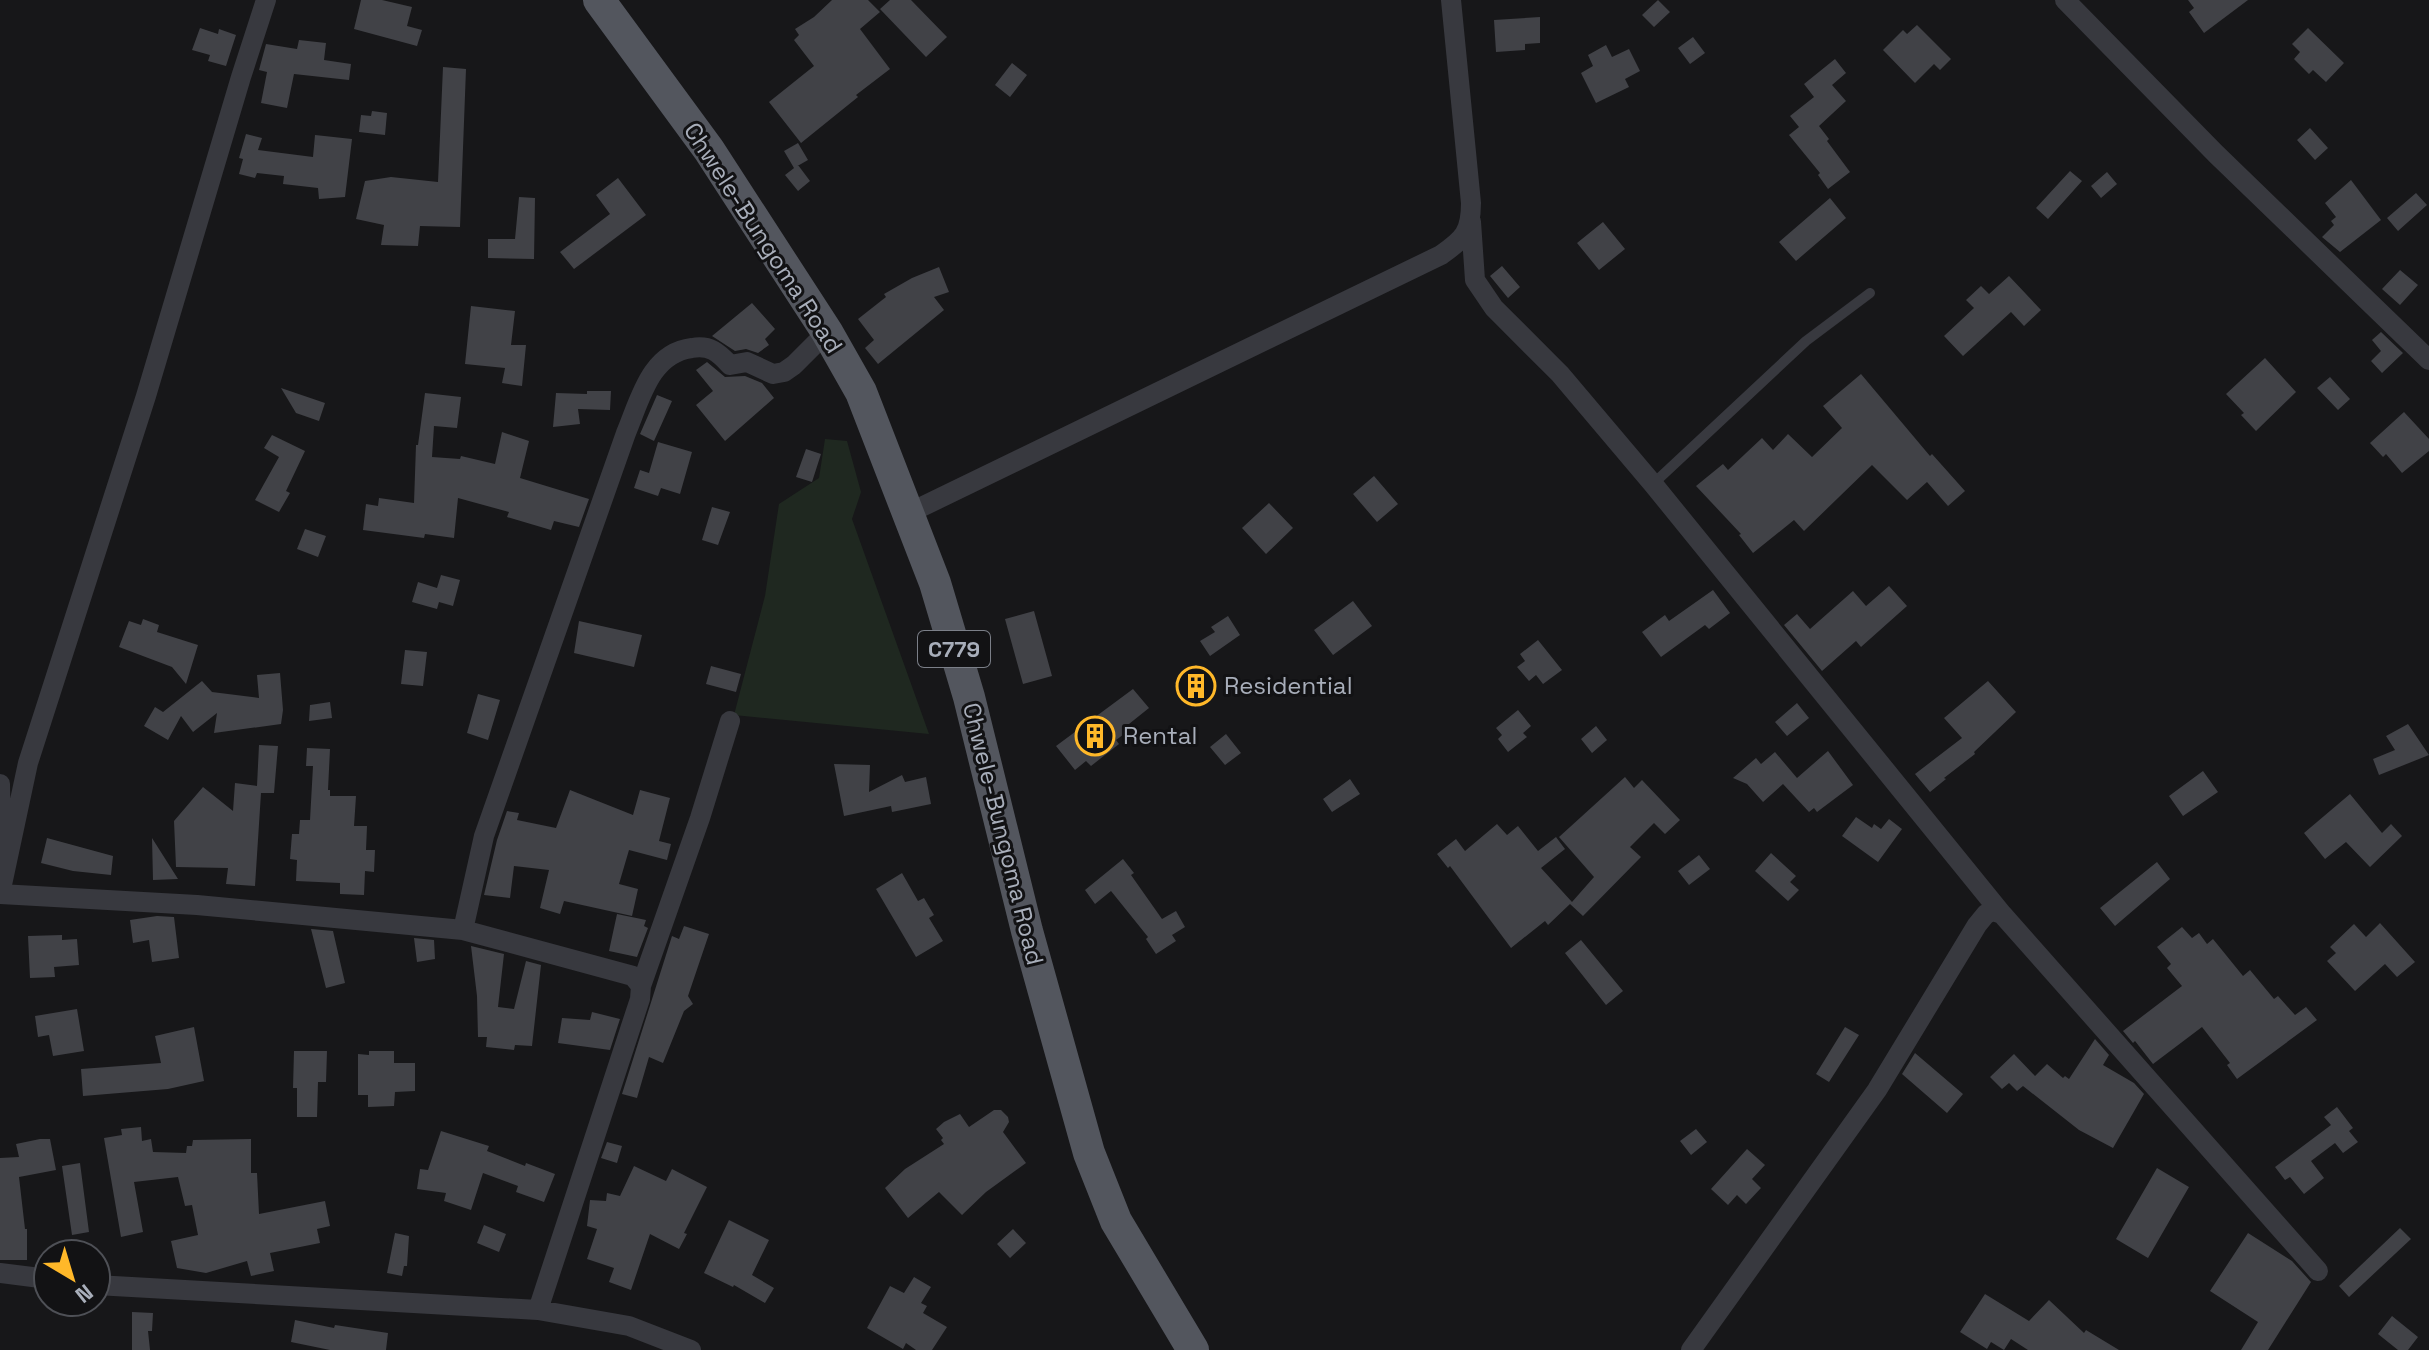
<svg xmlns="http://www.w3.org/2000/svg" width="2429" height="1350" viewBox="0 0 2429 1350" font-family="'Space Grotesk',sans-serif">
<rect width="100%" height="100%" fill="#171719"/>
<path fill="#1f2820" d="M825,439L847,441L861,492L852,519L929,734L734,715L765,596L779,504L819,478Z"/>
<path fill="#414247" d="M361,0H382L412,7L407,26L422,30L417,46L354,29Z
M832,0H868L880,12L860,29L890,69L856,95L858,97L801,143L769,102L814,66L794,40L799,35L795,29L814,17Z
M890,0H911L947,37L926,57L880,9Z
M1658,0L1670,12L1654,27L1642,15Z
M2188,0H2248L2204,33L2189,12L2194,8Z
M1540,17V43L1525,44V50L1496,52L1494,20Z
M1917,25L1951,59L1940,70L1934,64L1915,83L1883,50L1903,30L1907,34Z
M200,28L218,34L219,29L236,35L226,66L208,61L210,55L192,50Z
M2308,28L2344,63L2326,82L2313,70L2309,74L2294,59L2300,52L2292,44Z
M1693,37L1705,53L1690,64L1678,48Z
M299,40L326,43L324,60L351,64L349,80L294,74L287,108L261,103L267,72L259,70L266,44L297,49Z
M1606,45L1612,57L1629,49L1640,71L1625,79L1629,87L1596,103L1581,73L1593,66L1588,55Z
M1835,59L1846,73L1832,85L1846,101L1819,126L1829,139L1827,141L1850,172L1828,189L1818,175L1820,173L1789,135L1799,127L1790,116L1814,97L1804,84Z
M1012,63L1027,75L1010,97L995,85Z
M443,67L466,69L460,227L420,226L418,246L381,245L384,225L356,219L365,181L391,177L438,182Z
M372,111L387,113L385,135L359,132L361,115L371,116Z
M2310,128L2328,148L2315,160L2297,140Z
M246,134L262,138L258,150L313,157L315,135L352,139L345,197L319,199L318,188L283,184L284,176L257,173L255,178L239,174L243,159L239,158Z
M798,143L808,160L794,168L784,151Z
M798,165L810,181L798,191L785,175Z
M2070,171L2082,181L2048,219L2036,208Z
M2107,172L2117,184L2101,198L2091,186Z
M618,178L646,215L574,269L560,252L610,214L596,195Z
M2351,180L2381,220L2340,252L2322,237L2334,225L2331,221L2336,217L2325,203Z
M2416,193L2427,205L2398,231L2387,218Z
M519,197L535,198L534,259L488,258V239H515Z
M1830,198L1846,218L1796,261L1779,242Z
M1603,222L1625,249L1599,270L1577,243Z
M1502,266L1520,287L1508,298L1490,276Z
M939,267L949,292L934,297L944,310L878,364L865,348L874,340L858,319L886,297L884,294L912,278Z
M2400,270L2418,285L2400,305L2382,289Z
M2009,276L2041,310L2024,326L2011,312L1963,356L1944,336L1974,308L1966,300L1981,286L1989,294Z
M752,303L775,329L765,339L769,345L758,353L746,349L735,351L712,336Z
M471,306L515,311L511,345H526L522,386L502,383L505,368L465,364Z
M2381,332L2403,353L2382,373L2371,361L2381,351L2372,340Z
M2265,358L2296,392L2256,431L2241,415L2244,413L2226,394Z
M707,362L725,377L745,376L762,383L774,398L725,441L696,405L713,391L696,370Z
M1861,374L1930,456L1932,454L1965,491L1948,506L1927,482L1907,500L1872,465L1804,531L1794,520L1753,553L1739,535L1741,534L1696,486L1723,464L1728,470L1762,438L1773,450L1788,434L1812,457L1842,428L1823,406Z
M2330,377L2350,399L2338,410L2317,388Z
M281,388L325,403L319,421L296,413Z
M587,391H611L610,410L578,409L580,424L553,427L556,393L587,394Z
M425,393L461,397L457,428L434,426L432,457L460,459L461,456L495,464L502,432L529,441L520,478L589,499L579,527L554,521L551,530L507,517L509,512L458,498L454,538L425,534L424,538L363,530L366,504L378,506L379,498L414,503L416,445H418Z
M657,395L672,401L654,441L640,434Z
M2404,412L2429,439V451L2402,473L2386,454L2383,457L2370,443Z
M272,435L305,451L286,491L290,493L279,512L255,500L279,457L264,448Z
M658,442L692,452L680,494L661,488L658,496L634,488L640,470L649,473Z
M806,449L821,454L812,482L796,477Z
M1374,476L1398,504L1377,522L1353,494Z
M1269,503L1293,528L1266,554L1242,528Z
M712,507L730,512L718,545L702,540Z
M305,529L326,536L318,557L297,549Z
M441,575L460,580L453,606L439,602L437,609L412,602L418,582L437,588Z
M1889,586L1907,606L1861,647L1856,641L1822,671L1784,625L1797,614L1810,629L1853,591L1866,606Z
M1713,590L1730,613L1709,629L1705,625L1661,657L1642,632L1665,615L1669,621Z
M1353,601L1372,626L1333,655L1314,630Z
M1034,611L1052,676L1023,684L1005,619Z
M1228,616L1240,635L1210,656L1200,641L1215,632L1211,627Z
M143,619L159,625L157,632L198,645L186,684L172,667L119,647L129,621L141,625Z
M579,621L642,635L634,667L574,653Z
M1538,640L1562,670L1543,684L1536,675L1529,681L1517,667L1525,661L1520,654Z
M405,650L427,652L423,686L401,684Z
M1196,665L1216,689L1195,707L1175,683Z
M711,666L741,674L736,692L706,684Z
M280,673L283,710L281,724L214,733L217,713L193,732L181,716L168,740L144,726L155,707L163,712L202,681L212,692L259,698L257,675Z
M1988,681L2016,712L1974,752L1975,754L1944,778L1946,779L1930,792L1915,774L1962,738L1944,718Z
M1133,689L1149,708L1124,728L1127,732L1116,740L1119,744L1091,766L1086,761L1075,770L1056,746Z
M478,694L500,700L488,740L467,733Z
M330,702L332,718L309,721L310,705Z
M1797,703L1809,718L1787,736L1775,722Z
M1518,710L1531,726L1523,733L1527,737L1508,752L1498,739L1502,735L1496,728Z
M2408,724L2429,755L2379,775L2373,759L2395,750L2386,736Z
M1596,726L1607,740L1592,753L1581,739Z
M1226,734L1241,753L1225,765L1210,747Z
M259,745L278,746L274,793H261L255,886L226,884L228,868L176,867L174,821L203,787L233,811L235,783L257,786Z
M307,748L330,749L328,790H330V796H356L354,826H367L366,850H375L374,872L365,871L364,895L340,894V883L296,881L297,860L290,859L292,834H299L300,820H310L313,766H306Z
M1828,751L1853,785L1817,812L1814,808L1809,812L1783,784L1763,802L1747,784L1733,778L1756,758L1761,764L1775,752L1797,778Z
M834,764L870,765L869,792L902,775L905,782L926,777L931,804L892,812L891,806L844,816Z
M2203,771L2218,792L2183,816L2169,796Z
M1625,777L1634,788L1642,780L1680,820L1665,834L1654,823L1630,847L1641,857L1583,916L1570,904L1548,925L1545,921L1511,948L1450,866L1448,868L1437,854L1456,839L1465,851L1497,824L1507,835L1518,826L1538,851L1556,837L1565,849L1541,868L1572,902L1594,877L1559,837Z
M1350,779L1360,794L1332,812L1323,799Z
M570,790L633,815L640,790L670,798L659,841L671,844L667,860L629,850L619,884L638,889L632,916L564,901L560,914L540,908L549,870L514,866L510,898L484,895L497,840L507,811L519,813L517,820L556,828Z
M2350,794L2382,833L2391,824L2402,836L2370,867L2346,842L2325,859L2304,833Z
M1856,817L1872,828L1874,824L1881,829L1889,819L1902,829L1878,862L1842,836Z
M47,838L113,856L111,875L73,871L41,863Z
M152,838L178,879L153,880Z
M1771,853L1796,876L1790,882L1799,890L1788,901L1755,871Z
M1699,855L1710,869L1689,885L1678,871Z
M1123,859L1134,873L1131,875L1162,919L1176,911L1185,927L1172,935L1176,941L1156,954L1146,939L1148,937L1111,891L1095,904L1085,890Z
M2157,862L2170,879L2115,926L2100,908Z
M902,873L918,901L924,898L934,915L929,918L943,941L916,957L876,889Z
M617,914L646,920L644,926L648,928L637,957L609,951Z
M157,916L174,917L179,958L152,962L149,940L133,943L130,920Z
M2380,923L2415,962L2397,977L2385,964L2355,991L2327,961L2336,953L2330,947L2354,924L2366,937Z
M684,926L709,934L688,996L693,1004L684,1011L663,1063L649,1057L637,1098L622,1094L672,936L679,939Z
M2182,927L2192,938L2199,933L2207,944L2213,939L2243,976L2250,970L2274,999L2278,996L2295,1015L2306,1007L2317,1020L2237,1079L2227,1065L2230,1063L2202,1027L2153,1064L2135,1041L2133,1043L2123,1031L2182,986L2167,968L2171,964L2157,947Z
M311,929L333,931L345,983L326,988Z
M62,935V940L77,939L79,965L54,967L55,977L30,978L28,936Z
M414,938L434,940L435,959L417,962Z
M1581,940L1623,991L1606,1005L1565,953Z
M471,946L504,954L498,1007L514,1009L526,961L541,965L532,1046L515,1045L514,1050L486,1047L487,1037H478L477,996Z
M77,1009L84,1051L53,1056L49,1035L38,1037L35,1016Z
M592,1012L620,1019L610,1050L558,1043L562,1018L590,1020Z
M194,1027L204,1081L168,1089L83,1096L81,1069L161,1063L155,1036Z
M1845,1027L1859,1035L1829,1082L1816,1074Z
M2095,1039L2109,1055L2103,1065L2134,1083L2144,1094L2113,1148L2079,1130L2023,1086L2017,1091L2009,1083L2002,1089L1990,1077L2014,1054L2035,1076L2047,1064L2063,1078L2065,1076L2069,1079Z
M294,1051H327L326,1082H318L317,1117H297V1088H293Z
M369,1051H394V1063H415V1091L395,1092L394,1106L368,1107V1095H358V1054L369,1055Z
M1915,1053L1963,1094L1947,1113L1902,1074Z
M2337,1107L2353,1128L2349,1131L2358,1142L2343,1153L2335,1143L2311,1161L2324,1178L2304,1194L2290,1177L2285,1180L2275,1167L2331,1125L2324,1117Z
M994,1110H1001L1008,1117L1009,1122L1003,1132L1026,1163L986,1192L962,1215L939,1192L908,1218L885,1188L905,1169L944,1144L941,1140L943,1138L936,1129L944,1122L960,1114L969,1127Z
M141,1127L142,1141L151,1139L153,1152L186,1153L187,1146H192L193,1140L251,1139V1173H257L259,1214L325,1201L330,1226L317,1229L320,1243L270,1253L274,1271L251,1276L247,1261L206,1273L177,1268L171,1241L198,1235L192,1205L185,1206L178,1177L134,1182L143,1232L121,1237L104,1138L122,1135L121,1129Z
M1696,1129L1707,1142L1691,1155L1680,1141Z
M441,1131L489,1146L487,1151L525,1166L526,1163L555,1174L544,1202L516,1192L518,1186L483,1173L471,1210L444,1201L446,1193L417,1189L420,1169L428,1170Z
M40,1139H50L56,1170L19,1177L25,1229H27V1260H0V1158L19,1157L16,1144Z
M607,1142L622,1146L617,1163L601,1158Z
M1747,1149L1765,1165L1752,1179L1761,1188L1746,1204L1737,1195L1728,1205L1711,1189Z
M80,1163L89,1232L72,1235L62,1166Z
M634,1166L666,1181L672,1169L707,1187L684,1233L687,1234L679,1249L650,1234L631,1290L609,1282L614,1268L587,1259L597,1229L587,1226L590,1200L606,1201L607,1193L620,1196Z
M2157,1168L2189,1187L2148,1258L2116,1239Z
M729,1220L769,1240L752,1275L774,1288L765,1303L734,1285L733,1287L704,1273Z
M484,1225L506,1234L499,1252L477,1243Z
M2400,1228L2411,1239L2349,1297L2339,1286Z
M1013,1229L1026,1243L1010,1258L997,1244Z
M395,1233L409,1236L407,1266H404L402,1276L387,1273Z
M2248,1233L2292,1261L2311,1282L2268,1350H2241L2258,1322L2210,1291Z
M914,1277L931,1287L921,1303L927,1306L923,1313L947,1327L932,1350H916L906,1343L903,1349L867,1328L890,1286L904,1293Z
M1985,1294L2029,1321L2049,1300L2084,1333L2086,1330L2119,1350H2028L2011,1339L2004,1350L1991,1342L1987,1349L1960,1332Z
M132,1312L153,1313L152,1331H148L150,1350H132Z
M2392,1316L2418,1337L2408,1350H2398L2378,1334Z
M295,1320L334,1328L335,1325L388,1333L386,1350H330L291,1342Z"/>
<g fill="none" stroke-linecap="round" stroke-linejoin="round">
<path stroke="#38393f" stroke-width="10" d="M1653,484L1806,341L1870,293"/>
<path stroke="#38393f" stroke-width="20" d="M2065,0L2216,154L2429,360
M1471,222L1475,280L1494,308L1560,374L1653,484L2002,914
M909,513L1441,255C1464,239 1471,232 1471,203L1451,0
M0,784L1,850
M0,894L197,905L463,930L633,976L641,986L640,999L538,1310
M0,894L28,763L146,396L241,77L266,0
M463,930L484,836L626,433C640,400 650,353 692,348C710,345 718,352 730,365L747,362L773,374L784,372L794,365L827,332
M641,986L700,818L730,721
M0,1273L48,1279
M96,1285L538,1310L629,1326L691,1350
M1691,1350L1877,1090L1977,925L1986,914L1993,911L2002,914L2318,1271"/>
<path stroke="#53565e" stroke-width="32" d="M599,0L709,150L827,332L861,392L935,583L969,697L1027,931L1089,1153L1116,1221L1193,1350"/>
</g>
<defs>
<symbol id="building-ring" viewBox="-11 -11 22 22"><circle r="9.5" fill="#121214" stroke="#ffb829" stroke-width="1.5"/><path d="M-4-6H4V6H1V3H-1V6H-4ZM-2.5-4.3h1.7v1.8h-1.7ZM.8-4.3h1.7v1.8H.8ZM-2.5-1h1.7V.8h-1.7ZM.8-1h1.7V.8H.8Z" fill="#ffb829"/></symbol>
</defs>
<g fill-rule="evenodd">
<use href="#building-ring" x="1174" y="664" width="44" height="44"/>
<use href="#building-ring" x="1073" y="714" width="44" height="44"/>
</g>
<g text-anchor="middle" stroke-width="6" stroke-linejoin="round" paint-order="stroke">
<rect fill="#121214" stroke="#7b7f88" stroke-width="2" x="918" y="631" width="72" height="36" rx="6"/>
<g font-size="22" font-weight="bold" fill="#a8aeba">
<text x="954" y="657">C779</text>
</g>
<g font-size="24" fill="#a8aeba" stroke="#121214">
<text transform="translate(763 238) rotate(57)" y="8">Chwele-Bungoma Road</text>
<text transform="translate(1003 834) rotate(76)" y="8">Chwele-Bungoma Road</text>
</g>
<g font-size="24" fill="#a8aeba" stroke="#121214" text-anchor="start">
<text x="1224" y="694">Residential</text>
<text x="1123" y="744">Rental</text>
</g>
</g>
<g transform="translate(72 1278) rotate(142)"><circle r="38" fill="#121214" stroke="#4e5056" stroke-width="2"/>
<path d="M0-6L14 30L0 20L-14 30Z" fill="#ffb829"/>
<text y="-12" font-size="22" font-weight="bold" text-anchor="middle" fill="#a8aeba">N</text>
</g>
</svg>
